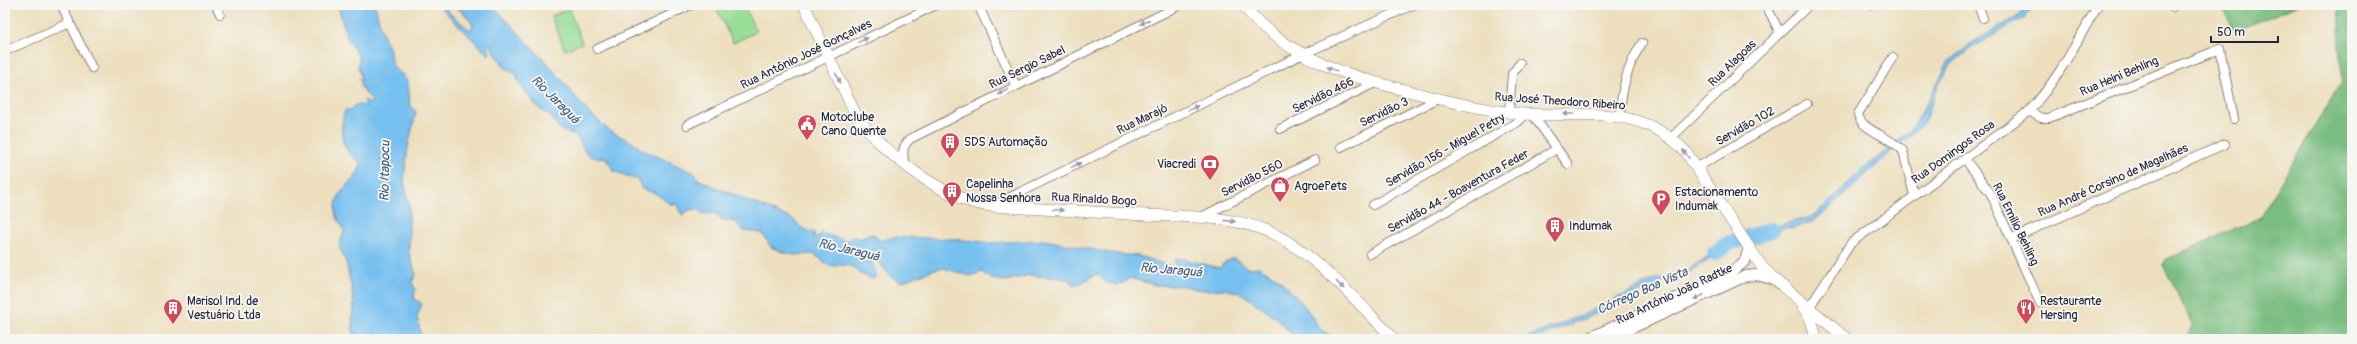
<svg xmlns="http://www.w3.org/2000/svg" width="2357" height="344" viewBox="0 0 2357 344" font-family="Pangolin,sans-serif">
<rect width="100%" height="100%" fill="#f6f6f2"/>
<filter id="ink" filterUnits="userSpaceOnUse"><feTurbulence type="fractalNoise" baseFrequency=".025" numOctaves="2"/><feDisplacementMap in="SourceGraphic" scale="8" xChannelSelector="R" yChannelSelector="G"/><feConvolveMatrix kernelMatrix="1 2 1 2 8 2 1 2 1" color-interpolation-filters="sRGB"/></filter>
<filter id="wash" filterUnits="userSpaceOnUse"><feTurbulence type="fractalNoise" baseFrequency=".012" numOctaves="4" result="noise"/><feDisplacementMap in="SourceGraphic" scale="16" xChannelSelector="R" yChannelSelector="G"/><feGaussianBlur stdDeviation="0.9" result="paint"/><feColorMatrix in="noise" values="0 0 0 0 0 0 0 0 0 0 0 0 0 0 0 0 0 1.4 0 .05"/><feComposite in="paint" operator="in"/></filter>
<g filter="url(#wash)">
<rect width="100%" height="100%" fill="#eddfbd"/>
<path fill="#98de98" stroke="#5d806a" d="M715,5H744L756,32L733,43Z
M569,9L582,43L565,50L551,16Z"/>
<path fill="#7abd80" stroke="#4e705e" d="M2220,5H2299L2235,31Z
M2338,5H2352V339H2186L2193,325L2163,265L2167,259L2260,217L2342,81Z"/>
<path fill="#76c0ef" stroke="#4c7195" d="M338,5H375L381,29L390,50L391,62L395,69L402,74L408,83L410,104L416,112L408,147L404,180L409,207V253L416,275L412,282L415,289L414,298L422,304L417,317L422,339H354L352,319L354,307L352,289L346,262L339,246L344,232C343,225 336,219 336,212C334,188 356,185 361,164C358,160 352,157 349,153C340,142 340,121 346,109L350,111L356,104L366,106L364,100L370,103L372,101L360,86L361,81L358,79H362L358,67L359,57L347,38Z
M438,5L451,6L447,7V11L470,30L473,26C470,18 459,8 452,5H492L550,66L587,111L610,131L637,145L641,149L694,173L699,180L794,220L802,228L815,233L813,238L818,237L821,233L847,241L853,236L860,239L869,234L875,235L880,241L896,237L954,239L991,243L1044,240L1116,254L1139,256L1177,268L1174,260L1177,261L1178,258L1220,268L1225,262L1234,258L1247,268L1259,267L1279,279L1304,305L1322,331L1339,339H1296L1275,317L1243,294L1225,289L1200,290L1185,286L1156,285L1129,278L1125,282L1118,285L1107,283L1097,274L1077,285L1072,283L1069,279L1029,275L1005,281L991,279L982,272L970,276L943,268L935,269L901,282L891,277L877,260L871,262L877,275L873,279L861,274L849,265L829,266L814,254L794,255L780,251L771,247L762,233L744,231L736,222L720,219L715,213L704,214L697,209L689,210L682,215L676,204H670L655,193L642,189L638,180L614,171L605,157C585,162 584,146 575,135L561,130L549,115L539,109L519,83L516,74L505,68L489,43L487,45L490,53L488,55Z
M2029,5H2035L2025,17L1968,50L1951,65L1938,86L1924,123L1900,144L1897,142L1916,123L1948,63L1973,42L2017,17Z
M1890,148L1894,149L1824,213L1812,222L1796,227L1784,228L1754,238L1750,233L1811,217L1824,207L1863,169Z
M1732,240L1734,244L1679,279L1661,282L1587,318L1535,339H1523L1587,313L1656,279L1686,271Z"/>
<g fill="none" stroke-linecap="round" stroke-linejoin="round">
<path stroke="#76c0ef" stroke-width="16" d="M1715,253L1729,243L1772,230"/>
</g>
</g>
<g filter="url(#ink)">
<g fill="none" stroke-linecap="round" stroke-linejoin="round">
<defs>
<path id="minor" d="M61,5L92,68
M216,5L220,14
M978,5L1016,86
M1766,5L1780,33
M1870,5H1872
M1978,5L1983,18
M2170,5L2173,7
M597,49L691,5
M5,51L70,23
M1893,57L1858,114C1860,130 1892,137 1903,151L1914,195
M2029,111L2041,118H2049L2220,49L2234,119
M1509,112L1512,74L1520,63
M1532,114L1568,164
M1620,116C1621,89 1627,66 1642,43
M687,125L936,5
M1280,129L1375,83
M1671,138L1809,5
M1341,147L1438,99
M1965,159L1991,194L2040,303
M905,163C902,152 902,147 910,139L1180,5
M1696,168L1807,104
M1373,205L1518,122L1526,114
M992,206L1303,54L1413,5
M1201,217L1315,160
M2011,239L2225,144
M1370,254L1557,149
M1809,308L1851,243L2029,111C2058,80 2077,41 2098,5"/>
<path id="tertiary" d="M1587,339L1732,272L1745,261L1749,248
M1608,339L1746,276L1757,275L1775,280"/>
<path id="secondary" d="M804,5L855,113C882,153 943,200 991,206C1043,209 1094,212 1145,215C1188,217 1237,215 1276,235C1322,260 1358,303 1394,339
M1243,5C1286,60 1355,78 1420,94C1454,103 1489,111 1524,114C1585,118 1638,102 1686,152L1762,267L1775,280L1847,339
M1803,307L1811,319L1816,339"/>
</defs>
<use href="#minor" stroke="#88807c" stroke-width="10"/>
<use href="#tertiary" stroke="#88807c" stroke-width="12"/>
<use href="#secondary" stroke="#88807c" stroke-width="12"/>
<use href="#minor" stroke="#fff" stroke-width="8"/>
<use href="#tertiary" stroke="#fff" stroke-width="10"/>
<use href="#secondary" stroke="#fff" stroke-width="11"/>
</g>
<defs><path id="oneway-solid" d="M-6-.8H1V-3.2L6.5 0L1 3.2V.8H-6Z"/></defs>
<g fill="#9c9ca7">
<use href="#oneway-solid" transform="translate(1145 22) rotate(154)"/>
<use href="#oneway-solid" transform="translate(863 40) rotate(-26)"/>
<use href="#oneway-solid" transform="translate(1332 69) rotate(-158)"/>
<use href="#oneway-solid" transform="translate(838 78) rotate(64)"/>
<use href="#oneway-solid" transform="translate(1003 92) rotate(153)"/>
<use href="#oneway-solid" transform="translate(1193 108) rotate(-26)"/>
<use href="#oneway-solid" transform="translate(1569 114) rotate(180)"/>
<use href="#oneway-solid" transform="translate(1686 154) rotate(-127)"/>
<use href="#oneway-solid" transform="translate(1076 165) rotate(-26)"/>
<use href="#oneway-solid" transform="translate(1058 210) rotate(3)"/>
<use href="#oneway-solid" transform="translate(1230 221) rotate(6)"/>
<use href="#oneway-solid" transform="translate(1340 285) rotate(44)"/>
<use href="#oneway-solid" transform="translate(1699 297) rotate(155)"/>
</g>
</g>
<defs>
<symbol id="civic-pin" viewBox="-11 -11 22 30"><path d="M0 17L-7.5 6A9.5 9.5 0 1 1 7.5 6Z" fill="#d1495b" stroke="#f6f6f2"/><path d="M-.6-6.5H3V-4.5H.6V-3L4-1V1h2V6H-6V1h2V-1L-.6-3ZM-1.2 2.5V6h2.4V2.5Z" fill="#fff"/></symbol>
<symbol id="building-pin" viewBox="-11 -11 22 30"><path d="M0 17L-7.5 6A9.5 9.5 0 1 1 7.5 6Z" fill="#d1495b" stroke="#f6f6f2"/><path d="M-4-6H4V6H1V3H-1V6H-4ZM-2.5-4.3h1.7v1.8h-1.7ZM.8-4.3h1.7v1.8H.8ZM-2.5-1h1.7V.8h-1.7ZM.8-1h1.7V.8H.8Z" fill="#fff"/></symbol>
<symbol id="bank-pin" viewBox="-11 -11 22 30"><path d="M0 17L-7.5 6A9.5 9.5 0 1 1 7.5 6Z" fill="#d1495b" stroke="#f6f6f2"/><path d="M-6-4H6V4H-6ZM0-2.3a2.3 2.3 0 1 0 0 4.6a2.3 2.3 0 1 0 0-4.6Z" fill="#fff"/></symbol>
<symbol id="shop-pin" viewBox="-11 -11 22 30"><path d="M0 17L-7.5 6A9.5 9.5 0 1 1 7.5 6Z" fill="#d1495b" stroke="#f6f6f2"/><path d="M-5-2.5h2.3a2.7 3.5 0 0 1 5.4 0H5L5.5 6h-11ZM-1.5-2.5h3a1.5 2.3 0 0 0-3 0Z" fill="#fff"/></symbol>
<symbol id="parking-pin" viewBox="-11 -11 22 30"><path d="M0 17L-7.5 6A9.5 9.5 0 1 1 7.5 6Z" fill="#d1495b" stroke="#f6f6f2"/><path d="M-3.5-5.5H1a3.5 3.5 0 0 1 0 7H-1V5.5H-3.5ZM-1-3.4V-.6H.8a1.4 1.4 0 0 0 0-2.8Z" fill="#fff"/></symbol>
<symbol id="restaurant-pin" viewBox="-11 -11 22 30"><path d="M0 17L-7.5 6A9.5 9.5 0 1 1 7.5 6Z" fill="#d1495b" stroke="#f6f6f2"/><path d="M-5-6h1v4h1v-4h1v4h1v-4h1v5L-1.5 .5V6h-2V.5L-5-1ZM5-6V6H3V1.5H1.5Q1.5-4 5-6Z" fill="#fff"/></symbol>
</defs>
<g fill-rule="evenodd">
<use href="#civic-pin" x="796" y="113" width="22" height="30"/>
<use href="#building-pin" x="939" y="131" width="22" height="30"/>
<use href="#bank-pin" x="1199" y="153" width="22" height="30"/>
<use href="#shop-pin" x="1269" y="175" width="22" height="30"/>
<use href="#building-pin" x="941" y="180" width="22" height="30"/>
<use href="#parking-pin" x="1650" y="188" width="22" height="30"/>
<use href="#building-pin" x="1544" y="215" width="22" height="30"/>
<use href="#building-pin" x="162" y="297" width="22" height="30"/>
<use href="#restaurant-pin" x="2015" y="297" width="22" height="30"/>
</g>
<g text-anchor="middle" stroke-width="3.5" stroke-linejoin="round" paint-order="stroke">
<g font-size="12" fill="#22223b" stroke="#f6f6f2">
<text transform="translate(806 54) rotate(-26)" y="4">Rua Antônio José Gonçalves</text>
<text transform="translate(1732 63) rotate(-44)" y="4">Rua Alagoas</text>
<text transform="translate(1027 67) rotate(-26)" y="4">Rua Sergio Sabel</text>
<text transform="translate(2119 76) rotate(-23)" y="4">Rua Heini Behling</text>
<text transform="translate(1323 95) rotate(-26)" y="4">Servidão 466</text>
<text transform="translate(1560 101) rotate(4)" y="4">Rua José Theodoro Ribeiro</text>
<text transform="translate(1384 112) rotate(-26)" y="4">Servidão 3</text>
<text transform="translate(1142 119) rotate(-26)" y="4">Rua Marajó</text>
<text transform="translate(1745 126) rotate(-30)" y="4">Servidão 102</text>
<text transform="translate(1445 150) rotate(-30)" y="4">Servidão 156 - Miguel Petry</text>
<text transform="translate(1953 152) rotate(-36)" y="4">Rua Domingos Rosa</text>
<text transform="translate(1252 178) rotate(-27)" y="4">Servidão 560</text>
<text transform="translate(2113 180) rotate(-24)" y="4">Rua André Corsino de Magalhães</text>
<text transform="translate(1458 191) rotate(-29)" y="4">Servidão 44 - Boaventura Feder</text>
<text transform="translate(1094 199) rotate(3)" y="4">Rua Rinaldo Bogo</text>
<text transform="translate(2016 224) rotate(64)" y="4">Rua Emilio Behling</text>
<text transform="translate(1674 294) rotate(-25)" y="4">Rua Antônio João Radtke</text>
</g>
<g font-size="12" fill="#22223b" stroke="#f6f6f2" text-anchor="start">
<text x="821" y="121">Motoclube<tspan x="821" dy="14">Cano Quente</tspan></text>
<text x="964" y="146">SDS Automação</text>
<text x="1196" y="168" text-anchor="end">Viacredi</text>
<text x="966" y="188">Capelinha<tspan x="966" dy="14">Nossa Senhora</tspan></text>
<text x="1294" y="190">AgroePets</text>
<text x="1675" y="196">Estacionamento<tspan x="1675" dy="14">Indumak</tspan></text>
<text x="1569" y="230">Indumak</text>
<text x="187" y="305">Marisol Ind. de<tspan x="187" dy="14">Vestuário Ltda</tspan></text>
<text x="2040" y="305">Restaurante<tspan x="2040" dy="14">Hersing</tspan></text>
</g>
<g font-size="13" font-style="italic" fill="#3f597a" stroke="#f6f6f2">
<text transform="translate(556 99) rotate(45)" y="5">Rio Jaraguá</text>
<text transform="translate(384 171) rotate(-89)" y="5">Rio Itapocu</text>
<text transform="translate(849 249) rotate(13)" y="5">Rio Jaraguá</text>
<text transform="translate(1171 269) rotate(5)" y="5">Rio Jaraguá</text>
<text transform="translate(1642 290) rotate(-24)" y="5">Córrego Boa Vista</text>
</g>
</g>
<rect width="2357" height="344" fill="none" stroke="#f6f6f2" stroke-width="20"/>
<path d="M2211 36v6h67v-6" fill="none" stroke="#22223b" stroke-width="2"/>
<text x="2217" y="36" font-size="12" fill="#22223b" stroke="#f6f6f2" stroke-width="3" paint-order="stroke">50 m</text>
</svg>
